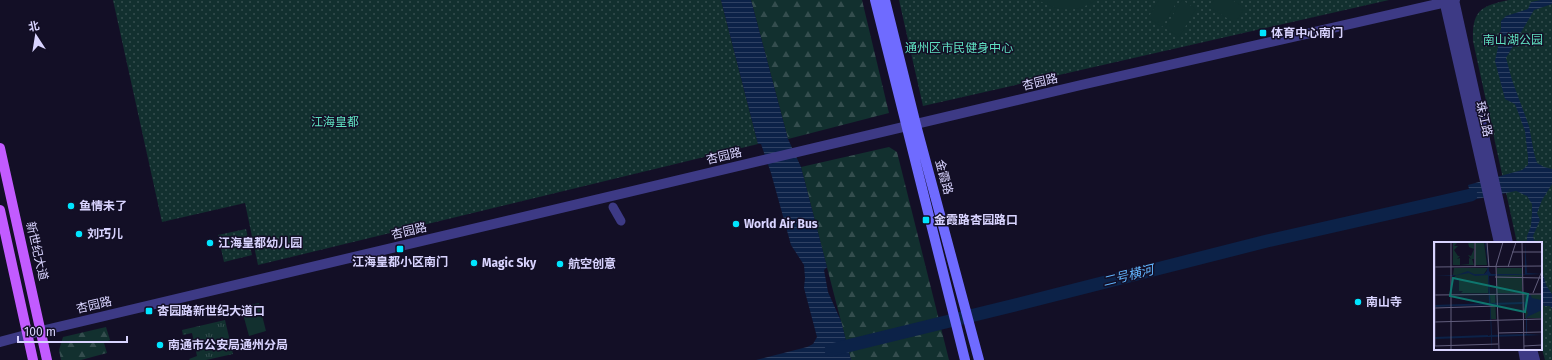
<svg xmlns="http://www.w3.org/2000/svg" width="1552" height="360" viewBox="0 0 1552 360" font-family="'Fira Sans','Noto Sans SC',sans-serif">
<defs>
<pattern id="grass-tufts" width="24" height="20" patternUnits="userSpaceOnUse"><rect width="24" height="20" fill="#12302f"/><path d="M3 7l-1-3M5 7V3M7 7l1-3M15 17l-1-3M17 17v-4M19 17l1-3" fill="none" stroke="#344d4e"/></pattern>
<pattern id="forest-firs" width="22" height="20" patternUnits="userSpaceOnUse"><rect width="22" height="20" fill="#12302f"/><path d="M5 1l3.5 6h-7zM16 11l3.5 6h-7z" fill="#344d4e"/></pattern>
<pattern id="park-dots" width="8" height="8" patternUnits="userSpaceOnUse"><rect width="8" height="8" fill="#12302f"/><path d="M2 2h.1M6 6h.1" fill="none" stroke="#344d4e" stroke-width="1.8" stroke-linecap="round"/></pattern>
<pattern id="water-rules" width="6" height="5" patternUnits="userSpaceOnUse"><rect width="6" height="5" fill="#0c2248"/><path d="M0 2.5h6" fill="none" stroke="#2f4163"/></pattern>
</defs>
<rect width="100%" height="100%" fill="#130f26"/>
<path fill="url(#grass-tufts)" d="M225,320L233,354L206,360H190L189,359L197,356L192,333L183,335L182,330Z"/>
<path fill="url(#forest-firs)" d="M751,0H862L889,113L788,139Z
M889,147L897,152L949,360H851L801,167Z
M106,327L110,340L104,343L107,353L81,360H61L59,350L63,337Z"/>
<path fill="url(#park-dots)" d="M113,0H721L758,144L258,265L245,203L162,222Z
M899,0H1389L923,106Z
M1509,0H1552V360H1545L1541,346V243H1517L1473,41C1472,10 1481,6 1509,0Z
M246,229L252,255L224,262L218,235Z"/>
<path fill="#12302f" d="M1038,0H1096C1093,3 1089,4 1085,6C1068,13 1053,8 1038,0Z
M1159,0H1178L1162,27L1148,18Z
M1182,0L1196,9L1179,37L1165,28Z
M1214,0H1232L1245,8L1235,23L1209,7Z
M259,303L266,331L249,336L241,307Z"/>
<path fill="url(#water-rules)" d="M721,0H751L788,139L801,167L827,267L824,270L828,292L841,321L851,360H756L807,347L813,344L817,337L804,288L805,278L804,265L791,245L771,173L761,144H758Z
M1541,0H1552V4L1534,10L1506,58L1512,80L1529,126L1534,153L1537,163L1544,167L1552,169V184L1542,200L1537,213L1540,220L1533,236L1535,243H1527V236L1531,226L1532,212V204L1527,196L1516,191L1472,200L1468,185L1522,170L1528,165V157L1525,131L1515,104L1505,99L1495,61L1498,47V37L1501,29V21L1506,16L1528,9L1531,2Z
M1541,266L1546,285L1552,294V309L1550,306H1544L1541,298Z"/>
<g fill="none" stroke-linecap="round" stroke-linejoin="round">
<path stroke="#0c2248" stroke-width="13" d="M831,350L1019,304L1267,241L1471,195"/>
<path stroke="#3d3a85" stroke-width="9" d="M613,207L621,221"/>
<path stroke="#3d3a85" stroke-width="10" d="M1444,0L1499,243
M1454,0L1508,243
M0,342L41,331L1081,85L1455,0
M1523,349L1525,360
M1532,349L1535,360"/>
<path stroke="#6f6bff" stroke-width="10" d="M875,0L965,360
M885,0L916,125L979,360"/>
<path stroke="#c25bff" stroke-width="10" d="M0,148L47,360
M0,210L33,360"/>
</g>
<g fill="#00e5ff" stroke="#130f26" stroke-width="1.5">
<rect x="1259" y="29" width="8" height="8" rx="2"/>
<circle cx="71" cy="206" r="4"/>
<rect x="922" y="216" width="8" height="8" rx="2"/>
<circle cx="736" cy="224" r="4"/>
<circle cx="79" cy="234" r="4"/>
<circle cx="210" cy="243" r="4"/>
<rect x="396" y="245" width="8" height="8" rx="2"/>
<circle cx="474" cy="263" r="4"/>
<circle cx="560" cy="264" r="4"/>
<circle cx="1358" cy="302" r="4"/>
<rect x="145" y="307" width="8" height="8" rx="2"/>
<circle cx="160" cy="345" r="4"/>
</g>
<g text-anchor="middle" stroke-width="3" stroke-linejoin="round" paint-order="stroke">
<g font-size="12" font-weight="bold" fill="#d9d4ff" stroke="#130f26" text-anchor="start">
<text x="1271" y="37">体育中心南门</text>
<text x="79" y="210">鱼情未了</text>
<text x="934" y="224">金霞路杏园路口</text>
<text x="744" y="228">World Air Bus</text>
<text x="87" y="238">刘巧儿</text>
<text x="218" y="247">江海皇都幼儿园</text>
<text x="400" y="266" text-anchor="middle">江海皇都小区南门</text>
<text x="482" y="267">Magic Sky</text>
<text x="568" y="268">航空创意</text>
<text x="1366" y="306">南山寺</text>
<text x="157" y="315">杏园路新世纪大道口</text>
<text x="168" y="349">南通市公安局通州分局</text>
</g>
<g font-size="12" fill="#5fe0c0" stroke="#130f26">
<text x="1513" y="44">南山湖公园</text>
<text x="959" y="52">通州区市民健身中心</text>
<text x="335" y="126">江海皇都</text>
</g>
<g font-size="12" fill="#d9d4ff" stroke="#130f26">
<text transform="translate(1040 82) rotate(-13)" y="4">杏园路</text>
<text transform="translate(1484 119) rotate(77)" y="4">珠江路</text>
<text transform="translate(724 156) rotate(-13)" y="4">杏园路</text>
<text transform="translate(944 177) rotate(75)" y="4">金霞路</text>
<text transform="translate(409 231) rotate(-13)" y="4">杏园路</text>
<text transform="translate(37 251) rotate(77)" y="4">新世纪大道</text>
<text transform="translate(94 305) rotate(-13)" y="4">杏园路</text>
</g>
<g font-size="13" font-style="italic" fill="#62b6ff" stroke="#130f26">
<text transform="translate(1128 275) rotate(-14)" y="5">二号横河</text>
</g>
</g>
<g transform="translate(1434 242)">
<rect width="108" height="108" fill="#130f26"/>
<path d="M41,0H50L53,23H41Z" fill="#12302f"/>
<path d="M19,0H24L20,4H24L20,8L24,14H26L23,17L26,16V23L35,22V16L37,17L34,13L37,14L40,7L35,5L34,0H40V17H38L40,23H19ZM61,52L62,77H57L56,53Z" fill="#12302f"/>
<path d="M20,26H54L50,32H39L54,33V51H27L29,49H25V36H19L22,33H19ZM63,26H88V51H63ZM108,52V76H91L90,53Z" fill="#12302f"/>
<path d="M51,0H52L55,29L57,32H91V0L93,31L108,32L55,34L58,93L92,92V75L94,71L88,60H91L92,53L96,52L98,56L107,58L108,68L93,75V92L108,93L58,95L57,108V95H51L57,93L56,66L55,62H49L55,61L54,33L41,34L35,31L19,34H0L23,33L34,29L40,32H50L53,29L54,23Z" fill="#0c2248"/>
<path fill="none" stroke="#0c2248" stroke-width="2" d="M0,64L88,61M1,96L54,94"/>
<path fill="none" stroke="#625e7d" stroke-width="1" d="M1,0V104M17,0V108M41,0V25M53,0L55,25M88,0L90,108M78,10H108M0,25L108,24M74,25L82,0M61,35L108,36M99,51L108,29M0,53L108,52M1,66L63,64M0,80L108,77M64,91L108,90M0,104L64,102M90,104L108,103M65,108L62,24L69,0"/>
<path fill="#0f766e" fill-opacity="0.15" stroke="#0f766e" stroke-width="2" d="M19,36L94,52L91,70L16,54Z"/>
<rect width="108" height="108" fill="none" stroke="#d9d4ff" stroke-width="2"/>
</g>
<g transform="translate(36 36) rotate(348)" stroke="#130f26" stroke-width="3" paint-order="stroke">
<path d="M0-3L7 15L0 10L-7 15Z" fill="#d9d4ff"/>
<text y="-6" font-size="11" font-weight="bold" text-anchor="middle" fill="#d9d4ff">北</text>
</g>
<path d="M18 336v6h109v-6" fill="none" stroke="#d9d4ff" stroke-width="2"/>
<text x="24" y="336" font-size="12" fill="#d9d4ff" stroke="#130f26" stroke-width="3" paint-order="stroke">100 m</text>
</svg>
